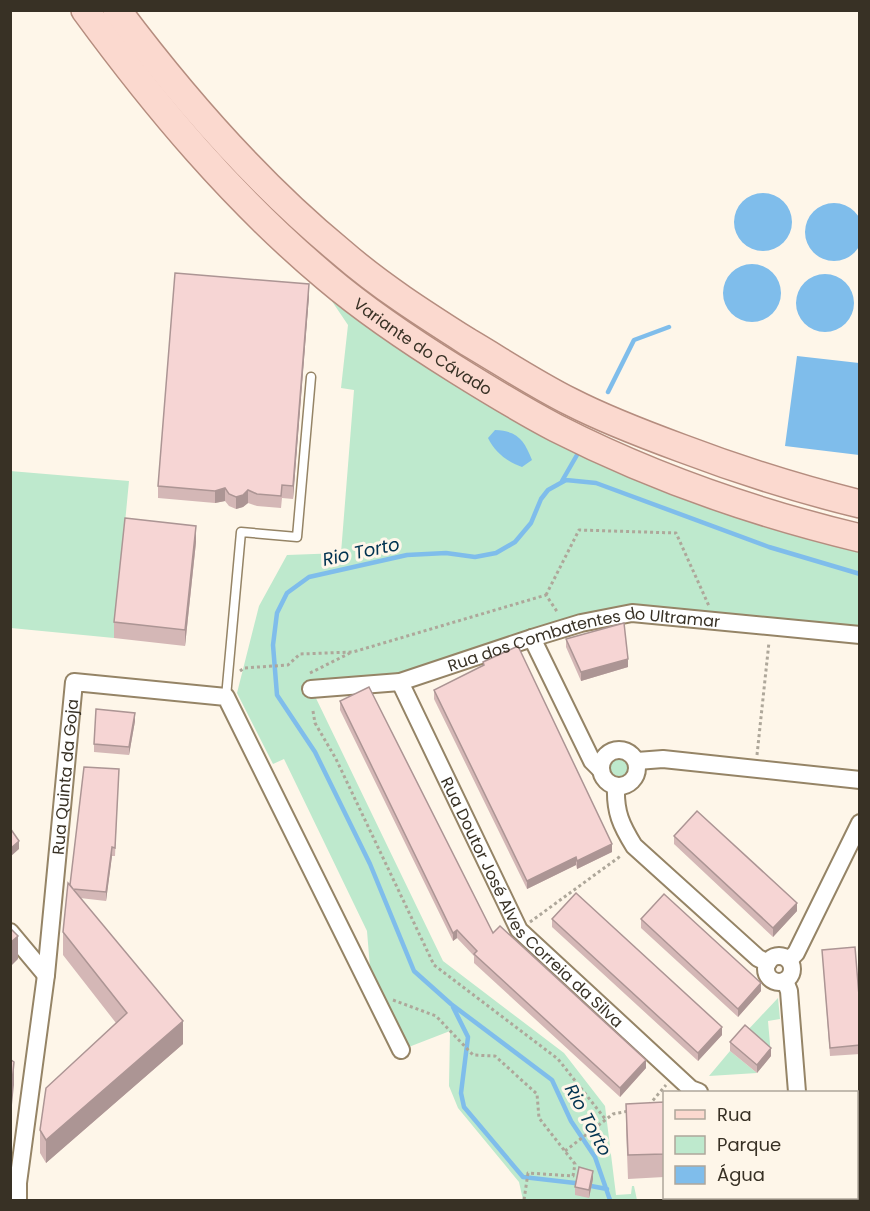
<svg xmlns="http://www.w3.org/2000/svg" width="870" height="1211" viewBox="0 0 870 1211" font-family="Poppins,sans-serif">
<rect width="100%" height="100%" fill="#fef6e9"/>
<path fill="#bee9cd" d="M321,285L557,428L859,538V635L632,613L400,682L312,690L443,961L564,1053L605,1106L616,1195L631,1194L632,1186H634L637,1200H523L519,1182L458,1108L449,1086L450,1031L401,1050L372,992L367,931L284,759L273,764L237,693L259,606L287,555L341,553L354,390L341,388L348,325Z
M10,471L129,481L114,638L11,628Z
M608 768a12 12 0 1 1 24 0a12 12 0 1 1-24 0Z
M778,998L780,1019L768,1021L771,1056L745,1033Z
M730,1051L757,1073L709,1076Z"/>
<path fill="#7fbdeb" d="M734 222a29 29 0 1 1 58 0a29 29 0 1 1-58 0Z
M805 232a29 29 0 1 1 58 0a29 29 0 1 1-58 0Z
M723 293a29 29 0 1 1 58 0a29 29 0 1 1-58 0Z
M796 303a29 29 0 1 1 58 0a29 29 0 1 1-58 0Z
M797,356L859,363V455L785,446Z
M495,430C518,431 524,440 532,460L522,467C507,462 495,452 488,438Z"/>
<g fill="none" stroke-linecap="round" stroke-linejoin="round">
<path stroke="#7fbdeb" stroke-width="4.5" d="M608,392L634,340L669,327
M562,481L577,455
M453,1007L468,1037L461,1093L464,1107L523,1177L575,1183L607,1189
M610,1200L595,1157L571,1121L552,1080L451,1004L414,971L370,864L315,752L277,695L273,645L277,613L287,593L309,577L407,555L446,553L475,557L496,553L515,542L531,523L541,499L548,490L566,480L596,483L769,547L860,574"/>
<defs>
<path id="service" d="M226,697L241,532L297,537L311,377"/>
<g id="minor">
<path d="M532,638L592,761L601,770"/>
<path id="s1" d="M400,682L519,930L691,1089L699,1092"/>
<path id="s2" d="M311,689L400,682L532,638L581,623L632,613L860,635"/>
<circle cx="619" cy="768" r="18"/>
<path d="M637,761L663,759L860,780"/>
<path d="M616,787C615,812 621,825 634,846L758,958L768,963"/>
<path d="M10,932L46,975"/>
<circle cx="779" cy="969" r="13"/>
<path d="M789,960L796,953L860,823"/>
<path d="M785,981L789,991L797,1092"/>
<path id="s3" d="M18,1200V1183L46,975L74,682L226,697L401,1050"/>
</g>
<g id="primary">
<path id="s4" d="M85,10C156,107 234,200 327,278C367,312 412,342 457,370C489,390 522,410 556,428C652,477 756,513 860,538"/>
<path d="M117,10C183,98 256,182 341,252C380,286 424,314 468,342C502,362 535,384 571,402C606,420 643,434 681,448C739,470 799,489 860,504"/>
<path d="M856,1185H860"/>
<path d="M684,1200L715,1198"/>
</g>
</defs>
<use href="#service" stroke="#958466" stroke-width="11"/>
<use href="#minor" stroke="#958466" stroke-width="20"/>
<use href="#primary" stroke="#b58d7f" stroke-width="30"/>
<path stroke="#aea79a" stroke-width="3" stroke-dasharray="3 3" stroke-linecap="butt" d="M546,595L579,530L676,533L709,606
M240,671L244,668L288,665L300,654L353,652L546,595L558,613
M310,673L350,653
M313,711L315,723L336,759L434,965L558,1059L606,1120
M757,755L769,642
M530,922L622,855
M393,1000L436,1016L473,1055L495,1056L537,1094L539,1118L575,1164L573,1176L528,1173L524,1200
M649,1105L666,1085
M565,1151L613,1114L629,1111"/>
<use href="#service" stroke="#fff" stroke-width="8"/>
<use href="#minor" stroke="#fff" stroke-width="16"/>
<use href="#primary" stroke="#fbd9cf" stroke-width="27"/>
</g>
<path fill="#d4b7b6" d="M309,296L293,499L282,498L281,508L257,506L248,503L243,507L236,509L229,506L225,501L215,503L158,498V486Z
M196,542L185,646L114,638V622Z
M566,639L628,667L581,681L566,647Z
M483,662L612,852L577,869L576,865L527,889L434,699V690L483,666Z
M340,701L493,933L646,1068L620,1097L474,963V956L457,938L453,941L340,710Z
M135,721L129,755L94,752V744Z
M119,769L115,856H112L106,901L80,898L183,1044L46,1163L40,1153V1130L116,1023L63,955V932L70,885Z
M674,836L797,911L773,937L674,844Z
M552,919L722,1035L698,1061L552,927Z
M641,919L761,991L738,1017L641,928Z
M822,950L860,1008V1054L830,1056Z
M730,1042L771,1056L757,1073L730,1051Z
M664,1102V1177L628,1179L626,1127V1104Z
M593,1179L589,1198L575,1195V1187Z"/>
<path fill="#ac9594" d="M309,284V296L293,499V486Z
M225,488V501L215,503V491Z
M248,490V503L243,507L236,509V497Z
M196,526V542L185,646V630Z
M628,659V667L581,681V672Z
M135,713V721L129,755V747Z
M19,841V849L10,857V849Z
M612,844V852L577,869V861Z
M112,847V856L106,901V892Z
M576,857V865L527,889V881Z
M797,903V911L773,937V928Z
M457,930V938L453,941V933Z
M18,936V959L10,967V943Z
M761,983V991L738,1017V1009Z
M183,1021V1044L46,1163V1140Z
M722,1027V1035L698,1061V1053Z
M771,1048V1056L757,1073V1065Z
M646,1060V1068L620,1097V1088Z
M14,1062V1085L10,1125V1102Z
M593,1171V1179L589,1198V1190Z"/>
<path fill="#f6d5d4" stroke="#ac9594" stroke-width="1.5" d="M175,273L309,284L293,486L282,485L281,496L257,494L248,490L243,495L236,497L229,494L225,488L215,491L158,486Z
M125,518L196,526L185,630L114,622Z
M624,623L628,659L581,672L566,639Z
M518,646L612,844L577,861L576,857L527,881L434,690L484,665L483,662Z
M369,687L493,933L500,926L646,1060L620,1088L474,954L477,951L457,930L453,933L340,701Z
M96,709L135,713L129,747L94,744Z
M84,767L119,769L115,848L112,847L106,892L73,889L70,885Z
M697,811L797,903L773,928L674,836Z
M10,828L19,841L10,849Z
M68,883L183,1021L46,1140L40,1130L46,1088L127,1013L63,932Z
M576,893L722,1027L698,1053L552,919Z
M664,894L761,983L738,1009L641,919Z
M10,928L18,936L10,943Z
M855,947L860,1008V1045L830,1048L822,950Z
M745,1025L771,1048L757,1065L730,1042Z
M10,1059L14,1062L10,1102Z
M664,1102V1154L628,1155L626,1104Z
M579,1167L593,1171L589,1190L575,1187Z"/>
<g text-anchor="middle" stroke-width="6" stroke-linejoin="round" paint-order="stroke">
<g font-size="16" fill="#383125" stroke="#fef6e9">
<text dy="6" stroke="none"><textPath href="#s4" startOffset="480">Variante do Cávado</textPath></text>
<text dy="6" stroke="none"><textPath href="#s2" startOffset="280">Rua dos Combatentes do Ultramar</textPath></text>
<text dy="6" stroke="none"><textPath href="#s3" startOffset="426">Rua Quinta da Goja</textPath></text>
<text dy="6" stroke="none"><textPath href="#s1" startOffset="260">Rua Doutor José Alves Correia da Silva</textPath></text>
</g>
<g font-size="18" font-style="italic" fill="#003250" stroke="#fef6e9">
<text transform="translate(361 552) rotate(-12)" y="6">Rio Torto</text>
<text transform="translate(588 1120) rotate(62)" y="6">Rio Torto</text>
</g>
</g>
<rect width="870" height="1211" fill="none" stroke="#383125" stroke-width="24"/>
<rect x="663" y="1091" width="195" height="108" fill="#fef6e9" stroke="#afa79b" stroke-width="1.5"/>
<rect x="675" y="1110" width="30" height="9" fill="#fbd9cf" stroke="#afa79b" stroke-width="1.5"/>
<text x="717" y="1121" font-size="18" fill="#383125">Rua</text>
<rect x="675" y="1136" width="30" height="18" fill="#bee9cd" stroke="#afa79b" stroke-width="1.5"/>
<text x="717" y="1151" font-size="18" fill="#383125">Parque</text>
<rect x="675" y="1166" width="30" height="18" fill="#7fbdeb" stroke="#afa79b" stroke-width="1.5"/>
<text x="717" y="1181" font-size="18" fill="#383125">Água</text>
</svg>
